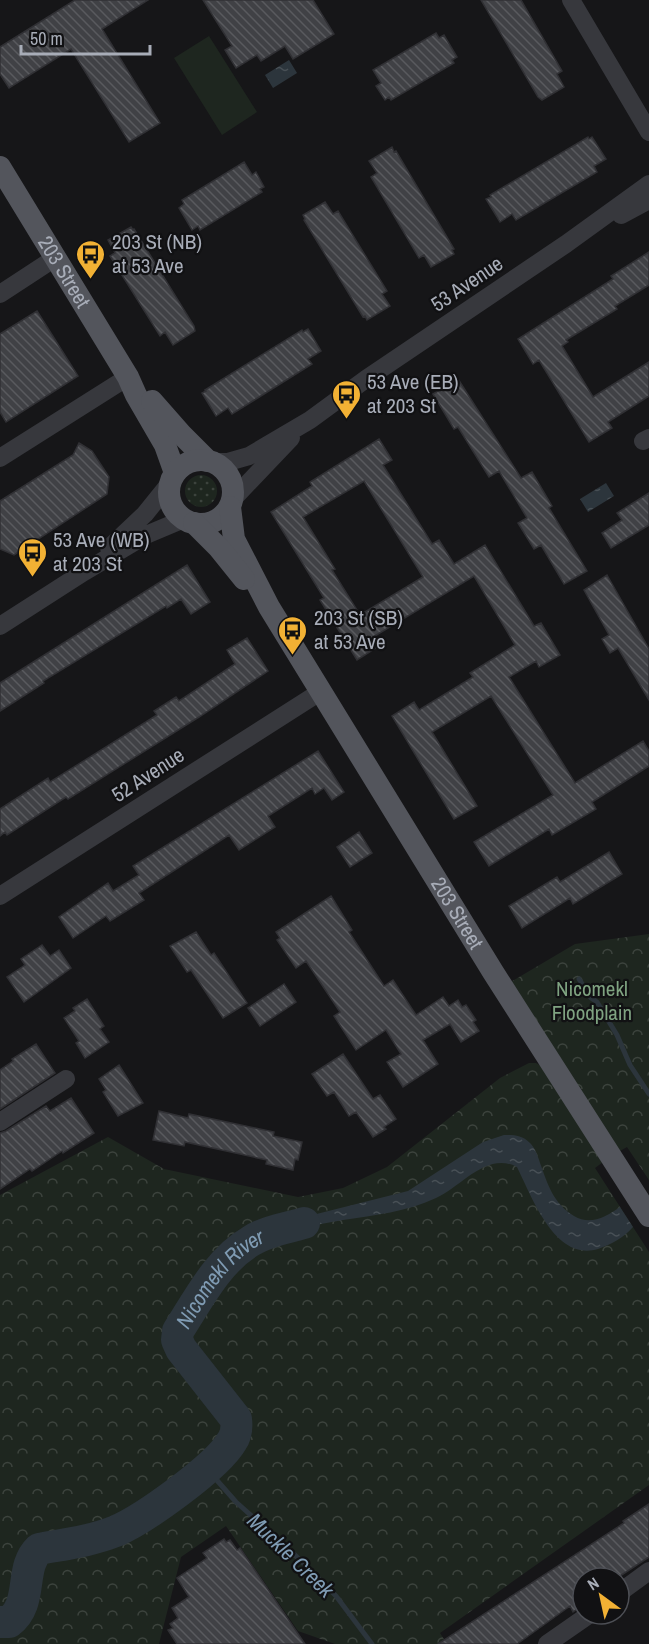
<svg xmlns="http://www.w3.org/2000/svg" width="649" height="1644" viewBox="0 0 649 1644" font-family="'Archivo Narrow',sans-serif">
<defs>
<pattern id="grass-dots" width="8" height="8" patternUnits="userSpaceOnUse" patternTransform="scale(1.5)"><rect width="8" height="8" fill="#1e261f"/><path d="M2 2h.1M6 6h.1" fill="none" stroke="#3c433d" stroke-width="1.8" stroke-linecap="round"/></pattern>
<pattern id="forest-crowns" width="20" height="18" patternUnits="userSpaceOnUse" patternTransform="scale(1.5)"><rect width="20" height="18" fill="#1e261f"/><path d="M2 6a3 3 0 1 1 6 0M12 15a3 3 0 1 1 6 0" fill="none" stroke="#3c433d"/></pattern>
<pattern id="water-ripples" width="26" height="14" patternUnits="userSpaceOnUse" patternTransform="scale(1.5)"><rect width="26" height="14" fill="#2c353c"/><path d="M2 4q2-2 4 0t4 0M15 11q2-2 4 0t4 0" fill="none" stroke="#485056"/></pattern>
<pattern id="building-back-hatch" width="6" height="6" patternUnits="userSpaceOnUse" patternTransform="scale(1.5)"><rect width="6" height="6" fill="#404145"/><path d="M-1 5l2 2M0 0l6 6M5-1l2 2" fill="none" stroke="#595a5e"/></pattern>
</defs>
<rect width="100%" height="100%" fill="#161618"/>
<path fill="url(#grass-dots)" d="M185 491a16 16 0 1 1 32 0a16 16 0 1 1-32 0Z"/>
<path fill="url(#forest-crowns)" d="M649,934V1180L627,1147L618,1152L509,983L575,944Z
M529,1063H536L543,1067L603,1162L595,1168L649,1252V1485L440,1633L447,1644H335L298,1631L226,1526L181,1557L159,1644H0V1195L108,1137L164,1169L298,1197L343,1188L387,1167L500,1078Z"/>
<path fill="#1e261f" d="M209,36L257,112L222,135L174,58Z"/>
<path fill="url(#water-ripples)" d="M289,60L297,73L273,88L265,75Z
M606,483L614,496L588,512L580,499Z
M504,1135C514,1135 522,1135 530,1143C535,1148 538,1156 540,1163C548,1185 553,1203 574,1216C590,1226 606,1217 620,1207L633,1227C623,1238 612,1244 598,1249C555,1262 532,1197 517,1167C487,1151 462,1186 436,1198C406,1212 375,1215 343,1220C317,1224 292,1231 267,1237L257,1229L408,1191L483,1142Z"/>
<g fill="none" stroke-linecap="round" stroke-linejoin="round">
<path stroke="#2c353c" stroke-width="5" d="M579,979L591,998L597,1002L617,1035L630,1065L649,1094
M207,1469L236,1502L293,1553L336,1596L372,1644"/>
<path stroke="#2c353c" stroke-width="32" id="s1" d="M0,1622H9C34,1603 19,1568 39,1549C66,1544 91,1541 116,1531C144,1519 217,1467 232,1441C237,1434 237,1427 236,1419L181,1349L177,1340L178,1331C198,1300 218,1260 251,1241C266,1231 287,1228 304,1223"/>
</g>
<path fill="url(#building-back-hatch)" stroke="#303034" stroke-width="1.5" fill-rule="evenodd" d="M75,0H148L102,29L160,123L129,142L71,49L9,88L0,74V47Z
M203,0H313L334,34L293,59L285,46L261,61L257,55L236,68L225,50L232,46Z
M481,0H521L562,71L557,74L564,87L542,100L538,97Z
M436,33L439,38L444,35L457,57L452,60L454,63L391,100L389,97L385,100L376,86L381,83L373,70Z
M588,137L589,139L592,137L606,159L594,166L597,172L516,220L512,214L500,222L486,199L491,197L490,195Z
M392,147L394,152L396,151L454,249L452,250L454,254L431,267L424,255L419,258L371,177L377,173L369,161Z
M244,162L252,175L256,172L264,187L260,189L262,192L200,230L198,226L192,230L179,208L184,204L182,200Z
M325,202L333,214L338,211L387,291L382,294L390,306L367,320L365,316L363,317L304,220L305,219L303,215Z
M131,227L133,230L134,229L194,326L195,331L173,345L165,332L160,336L110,256L115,253L108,240Z
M649,252V285L615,306L617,309L566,340L568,342L562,346L593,397L649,362V396L608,422L612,428L589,442L539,360L533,364L518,339L613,279L611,276Z
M37,311L78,376L6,422L0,412V334Z
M308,329L321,351L308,359L312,364L232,414L228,408L216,416L202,393L206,391L205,390L302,330L303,332Z
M458,379L521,478L532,472L552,506L549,508L587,571L564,584L541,545L534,549L518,523L527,518L499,471L489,477L458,427L454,429L433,394Z
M379,439L392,460L383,465L432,544L439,540L454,564L485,545L534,626L541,623L560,655L539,667L536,661L509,677L575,783L643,741L649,751V766L592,802L596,809L552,835L549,829L489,866L474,842L553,795L491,696L432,732L477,806L454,819L392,716L414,702L419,710L473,677L470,673L515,645L474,576L373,637L379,646L357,660L320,600L324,598L271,512L312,486L310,482ZM364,481L423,577L360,615L332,570L335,569L303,517Z
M79,443L92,451L109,477L107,494L14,555L0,549V501L73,455Z
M649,493V525L611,548L602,533L622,520L617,513Z
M187,565L210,602L191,614L181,599L167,608L166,606L43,681L44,683L0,711V683Z
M607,575L649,649V700L618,648L610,653L602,639L609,635L584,590Z
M247,638L268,671L199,717L68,799L66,797L7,835L5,832L0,836V809L48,778L50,782L157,715L154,711L176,697L179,701L235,664L227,650Z
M318,751L344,792L332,800L324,788L315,794L312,788L268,816L275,827L239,850L229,835L139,893L144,900L110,921L106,916L73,938L59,917L108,883L113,891L139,875L133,866Z
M359,832L372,853L350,867L337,847Z
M609,852L622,874L573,904L570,898L522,928L509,906L557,877L560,882Z
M331,896L352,930L349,932L384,986L393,980L416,1015L443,997L449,1006L458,1000L462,1007L466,1005L476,1020L473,1022L479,1031L461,1042L450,1024L423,1040L438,1064L403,1087L387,1062L401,1054L386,1030L356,1050L334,1016L340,1012L306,961L296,968L277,940L280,938L276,932Z
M196,932L211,955L214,953L247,1003L223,1018L191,970L187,972L170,946Z
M42,945L50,956L59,950L71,968L24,1002L7,977L25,965L21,959Z
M284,984L296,1002L260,1026L248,1008Z
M87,999L104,1026L100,1029L109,1042L85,1058L76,1043L79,1041L64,1018L75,1011L73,1008Z
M36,1044L55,1073L0,1109V1070L13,1061L12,1059Z
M343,1054L373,1099L380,1095L396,1119L384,1127L386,1129L373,1137L356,1112L349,1116L334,1092L327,1096L312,1074Z
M119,1065L143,1103L118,1116L103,1092L106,1090L99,1079Z
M71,1098L94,1133L63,1153L62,1151L32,1171L30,1169L0,1189V1133L6,1131L46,1106L50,1111Z
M159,1111L188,1118L189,1114L274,1132L273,1136L302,1142L298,1160L295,1159L293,1170L266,1164L267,1160L185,1142L184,1146L153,1140Z
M649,1504V1557L617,1578H583V1605L573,1612L570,1606L517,1644H438L624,1523L623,1521Z
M224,1539L226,1542L230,1540L237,1550L240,1548L305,1644H177L168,1630L173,1628L170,1624L178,1618L172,1608L189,1597L177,1578L207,1558L203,1553Z"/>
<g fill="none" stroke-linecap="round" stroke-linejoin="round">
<path stroke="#37383d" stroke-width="18" d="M571,0L649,132
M621,215L649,200
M0,294L55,258
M643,441L649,438
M0,458L128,377
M213,462H228L249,456L310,420L366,379L566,244L649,184
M233,499L291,438
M109,548L145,514L170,483
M0,626L84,572L146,535L184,519
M0,896L320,692
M0,1122L66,1079
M619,1593L649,1571
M547,1644L590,1614"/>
<g stroke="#53555c" stroke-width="22">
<path id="s2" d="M0,167L128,377L136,395L165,445L175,473"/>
<path d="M152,401L181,434L208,461"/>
<circle cx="201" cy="492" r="32"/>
<path id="s3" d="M230,507L234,539L269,607L493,972L649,1216"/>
<path d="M194,523L219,548L244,579"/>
</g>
</g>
<defs>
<symbol id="bus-pin" viewBox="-11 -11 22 30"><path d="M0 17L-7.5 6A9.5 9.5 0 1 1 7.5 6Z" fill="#f2b134" stroke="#111113"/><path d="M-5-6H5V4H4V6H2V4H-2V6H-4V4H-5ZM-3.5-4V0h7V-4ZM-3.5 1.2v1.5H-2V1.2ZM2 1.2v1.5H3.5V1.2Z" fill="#111"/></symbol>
</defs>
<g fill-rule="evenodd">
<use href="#bus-pin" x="74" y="238" width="33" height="45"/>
<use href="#bus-pin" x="330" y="378" width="33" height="45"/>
<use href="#bus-pin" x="16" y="536" width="33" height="45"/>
<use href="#bus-pin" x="276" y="614" width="33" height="45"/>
</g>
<g text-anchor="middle" stroke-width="4.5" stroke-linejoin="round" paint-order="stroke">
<g font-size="21" fill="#a8adb8" stroke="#111113" text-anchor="start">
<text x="112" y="249">203 St (NB)<tspan x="112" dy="24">at 53 Ave</tspan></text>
<text x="367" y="389">53 Ave (EB)<tspan x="367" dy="24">at 203 St</tspan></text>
<text x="53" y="547">53 Ave (WB)<tspan x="53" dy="24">at 203 St</tspan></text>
<text x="314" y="625">203 St (SB)<tspan x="314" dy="24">at 53 Ave</tspan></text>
</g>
<g font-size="21" fill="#a8adb8" stroke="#111113">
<text dy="7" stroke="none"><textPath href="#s2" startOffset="123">203 Street</textPath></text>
<text transform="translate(467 284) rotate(-34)" y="7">53 Avenue</text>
<text transform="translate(148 775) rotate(-33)" y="7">52 Avenue</text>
<text dy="7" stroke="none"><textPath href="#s3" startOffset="468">203 Street</textPath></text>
</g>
<g font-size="21" fill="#7fa381" stroke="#111113">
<text x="592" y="996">Nicomekl<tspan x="592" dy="24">Floodplain</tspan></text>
</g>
<g font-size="22" font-style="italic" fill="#7f9bb3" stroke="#111113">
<text dy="8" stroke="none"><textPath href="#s1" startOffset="516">Nicomekl River</textPath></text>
<text transform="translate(291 1555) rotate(44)" y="8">Muckle Creek</text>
</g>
</g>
<g transform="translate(601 1596) rotate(327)"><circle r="28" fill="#111113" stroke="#4d4f55" stroke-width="1.5"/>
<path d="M0-4.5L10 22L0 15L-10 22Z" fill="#f2b134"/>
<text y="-9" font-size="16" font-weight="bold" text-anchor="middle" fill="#a8adb8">N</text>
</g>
<path d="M21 45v9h129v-9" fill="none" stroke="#a8adb8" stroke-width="3"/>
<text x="30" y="45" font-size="18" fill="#a8adb8" stroke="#111113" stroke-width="4.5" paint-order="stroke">50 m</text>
</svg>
